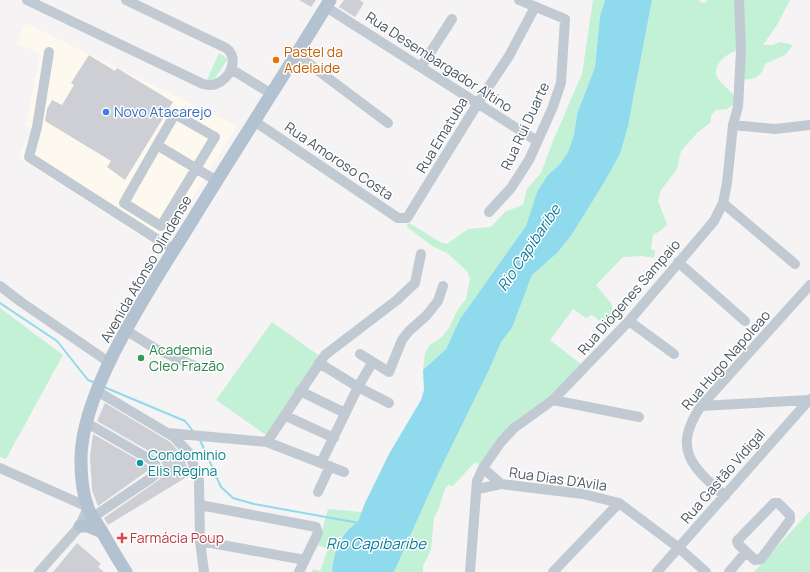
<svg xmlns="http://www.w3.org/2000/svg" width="810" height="572" viewBox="0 0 810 572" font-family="Manrope,sans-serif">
<rect width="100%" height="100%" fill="#f5f3f3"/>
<path fill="#fdf9ef" d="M25,23L237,126L161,249L18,157L33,129L26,126L40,53L17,44Z"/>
<path fill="#c3f1d5" d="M593,0H605L600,16L595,67L577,114L574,135L568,152L560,164L547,176L537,192L526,226L460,319L446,349L423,370L425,353L430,345L442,337L449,328L458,309L466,299L470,279L467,271L447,253L432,246L406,226L409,223L442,243L447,244L468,229L491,227L505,212L523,205L527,189L541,173L553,141L582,74Z
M652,0H700L699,2L706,3L707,0H790L777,25L763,45H773L780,42L793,45L785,55L765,64C763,76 753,81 741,79L738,50C727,53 709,67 719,80C724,86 730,91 735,96V104L727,109L716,110L711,116V122L698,132L681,151L677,169L661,190L658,201L667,224L662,230L653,235L651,249L655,251L654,258L642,256L623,257L596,285L611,303L616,321L613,326H607L592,315L586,318L573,309L550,340L582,365L551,397L523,415L506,431L480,465L475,462L453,486L448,485L445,489L439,508L434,518L431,550L423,566V572H394L437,476L489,370L501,342L512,328L532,275L557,253L571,236L605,181L620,154L633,101Z
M219,53L228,59L213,81L207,80Z
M0,308L63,355L6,459L0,457Z
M272,322L321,357L266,435L216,400Z
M328,509L362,512L358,522C339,533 334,551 332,572H312L313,569L320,571L328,549L318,545Z
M810,511V572H754Z"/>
<path fill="#90daee" d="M605,0H652L628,126L620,154L605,181L571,236L557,253L532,275L512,328L501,342L489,370L437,476L394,572H332C334,551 339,534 358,522L365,503L389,454L421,400L424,390L423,370L446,349L460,319L526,226L537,192L547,176L560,164L568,152L574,135L577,114L595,67L600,16Z"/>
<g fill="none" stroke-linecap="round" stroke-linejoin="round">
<path stroke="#90daee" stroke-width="2" d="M0,303L57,341L88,380L96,383
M104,387L185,421L193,431
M200,440L221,487L233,498L254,504L359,523"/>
</g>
<path fill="#cdcfd5" d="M299,0H316L311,7Z
M344,0H360L364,3L355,17L339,7Z
M89,55L115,71L117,68L173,102L125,180L107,167L111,161L45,121L47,109L52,100L62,105L74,85L71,83Z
M105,403L170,442L183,456L190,475L108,525L104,518L160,479L163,468L162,463L154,454L97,421Z
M93,434L147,465L150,469L98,506L92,490L90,456Z
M77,543L101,564L98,567L104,572H53Z"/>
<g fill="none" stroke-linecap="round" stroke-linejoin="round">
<path stroke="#c1cad2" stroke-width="10" d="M27,0L203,84C207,85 212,86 216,84C230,79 240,58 226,48L126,0
M326,7L537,141
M49,52L37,127L29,157L174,250
M296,54L388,123
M421,67L452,19
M231,69L270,93
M254,121L398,218H407L478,103L509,56L535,7
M733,125L775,129L810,125
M157,145L124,203L161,226L215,137L175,114L157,145L217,181
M723,203L795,264
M489,212L511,188L529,160L552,109L561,83L565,19L519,0
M678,262L745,321
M0,286L21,302L110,363
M629,321L674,354
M127,331L156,349L199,368
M360,354L389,372L402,340L409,331L426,316L438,301L443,286
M319,363L358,387L389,403
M97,391L174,437L189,453L199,480L200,541L204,572
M300,391L345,413
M553,400L639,417
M701,406L809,400
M286,416L334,438
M87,423L151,460L157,467L156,474L151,478L93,517
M168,433L267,442L344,472
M267,442L325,355L397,300L415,283L421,254
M321,463L358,387L372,363
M0,468L88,507L80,526L39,572
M501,484L483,468L501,442L514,428L553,400L629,321L714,221L723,203L727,183L733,125L738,107L741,50L739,0
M478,489L501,484L583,494L619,503L679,548L706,572
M318,492L330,466
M725,496C691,466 672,449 701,406L810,285
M774,503H778L790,515V520L761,559L755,560L738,544L737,541Z
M200,505L316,527L318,533L299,572
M200,541L305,560
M470,572L477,481L483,468
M553,572L619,503
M657,572L810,399
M729,572L746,552"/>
<path stroke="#b3c2d1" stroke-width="13" d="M80,526H88L102,532
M126,572C117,558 109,544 101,530C97,523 91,516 88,508C83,494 81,477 81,462C79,392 153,284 190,224C236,149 284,75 330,0"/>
</g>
<circle fill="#e8710a" stroke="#fff" stroke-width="1.5" cx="276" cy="60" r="4"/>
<circle fill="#3f7fe0" stroke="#fff" stroke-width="1.5" cx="106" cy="112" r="4"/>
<circle fill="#2e9e5b" stroke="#fff" stroke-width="1.5" cx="141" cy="358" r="4"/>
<circle fill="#0f9aa8" stroke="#fff" stroke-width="1.5" cx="140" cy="463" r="4"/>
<path fill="#e0444e" stroke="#fff" stroke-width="1.5" d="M120 532h4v4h4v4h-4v4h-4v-4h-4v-4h4z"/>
<g text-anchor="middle" stroke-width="3" stroke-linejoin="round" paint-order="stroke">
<g font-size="14" fill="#c56008" stroke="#fff" text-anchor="start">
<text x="284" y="57">Pastel da<tspan x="284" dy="16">Adelaide</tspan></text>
</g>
<g font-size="14" fill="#4a5661" stroke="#fff">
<text transform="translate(439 62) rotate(33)" y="5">Rua Desembargador Altino</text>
<text transform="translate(525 126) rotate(-65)" y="5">Rua Rui Duarte</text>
<text transform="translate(442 135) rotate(-59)" y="5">Rua Ematuba</text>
<text transform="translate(339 161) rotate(34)" y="5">Rua Amoroso Costa</text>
<text transform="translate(146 269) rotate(-60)" y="5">Avenida Afonso Olindense</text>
<text transform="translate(629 297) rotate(-49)" y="5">Rua Diógenes Sampaio</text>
<text transform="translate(726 360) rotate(-49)" y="5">Rua Hugo Napoleao</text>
<text transform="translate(723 476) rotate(-49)" y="5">Rua Gastão Vidigal</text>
<text transform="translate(558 479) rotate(8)" y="5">Rua Dias D'Avila</text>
</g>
<g font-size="14" fill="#366cbe" stroke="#fff" text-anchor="start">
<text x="114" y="117">Novo Atacarejo</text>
</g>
<g font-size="14" fill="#27864d" stroke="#fff" text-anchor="start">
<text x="149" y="355">Academia<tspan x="149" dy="16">Cleo Frazão</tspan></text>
</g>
<g font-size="14" fill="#0d838f" stroke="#fff" text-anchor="start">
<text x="148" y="460">Condominio<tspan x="148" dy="16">Elis Regina</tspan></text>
</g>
<g font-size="14" fill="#be3a42" stroke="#fff" text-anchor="start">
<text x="130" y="543">Farmácia Poup</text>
</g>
<g font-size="15" font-style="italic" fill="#0c7c9b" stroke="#fff">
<text transform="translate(529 248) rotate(-56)" y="5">Rio Capibaribe</text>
<text x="376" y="549">Rio Capibaribe</text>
</g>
</g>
</svg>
